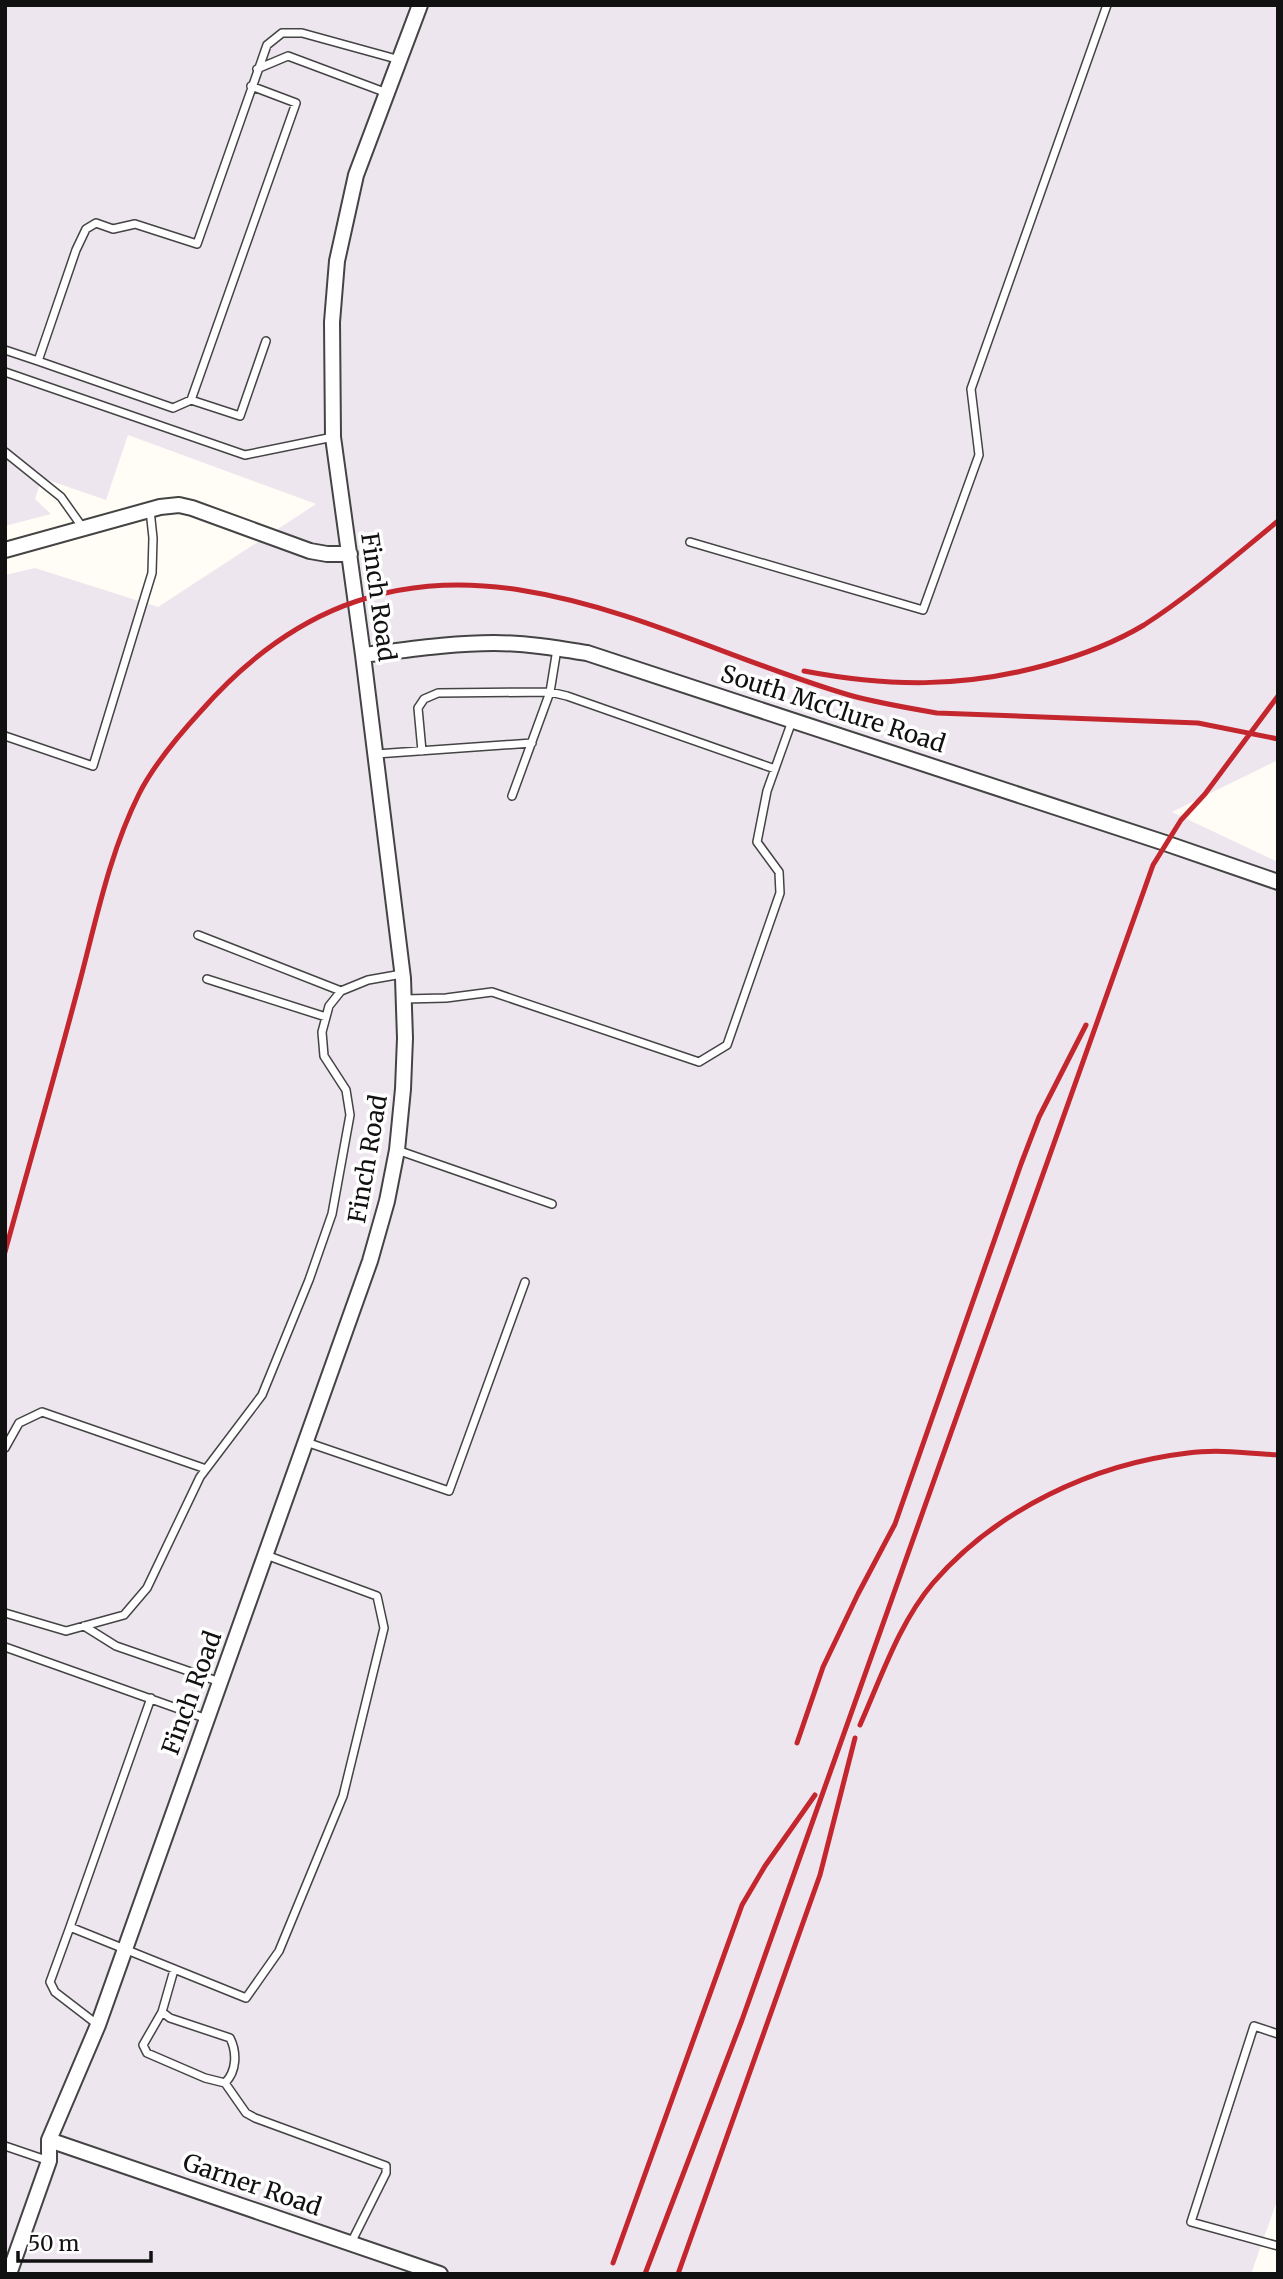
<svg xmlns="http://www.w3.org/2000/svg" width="1283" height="2279" viewBox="0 0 1283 2279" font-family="Merriweather,serif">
<rect width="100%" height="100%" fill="#fffdf5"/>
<path fill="#eee6ef" d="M5,5H1278V760L1172,812L1278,862V2198L1251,2274H5V575L35,568L158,607L316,504L128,435L106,500L42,478L35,499L51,514L5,526Z"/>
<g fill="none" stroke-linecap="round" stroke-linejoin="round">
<defs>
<path id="service" d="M257,69L288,56L387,93
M266,341L240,416L191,400L173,408L38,361L76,250L86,229L96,223L113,229L135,224L197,244L267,45L282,33H302L400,60
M5,350L38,361
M5,372L245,455L333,437
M191,400L296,103L251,86
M5,452L61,497L83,528
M690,542L923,610L979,455L971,389L1107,5
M5,736L93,766L152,573L153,538L150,510
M422,751L418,708L424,699L438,693L550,692L567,696L775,769
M376,754L532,743
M512,796L550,692L557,649
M198,935L341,991
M207,979L326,1017
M404,999L446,998L492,992L699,1062L727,1045L780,893L779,872L757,842L767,791L792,721
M397,1150L552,1204
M306,1442L449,1491L525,1282
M5,1448L19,1423L42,1412L206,1469
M5,1613L66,1631L124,1615L147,1588L200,1477L262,1395L309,1280L332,1214L350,1115L346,1090L324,1056L322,1032L329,1006L341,991L368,980L402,974
M84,1626L116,1646L220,1682
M5,1647L207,1719
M151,1698L70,1927L246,1998L279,1951L343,1796L384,1628L377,1596L266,1555
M70,1927L50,1982L55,1992L98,2025
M162,2012L143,2045L147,2053L205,2078L225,2083C237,2071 237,2052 230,2038L170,2018L162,2012L174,1970
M1278,2034L1254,2026L1191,2222L1278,2246
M225,2083L246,2113L255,2118L386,2166V2173L351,2243
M5,2146L49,2161"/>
<path id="minor" d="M5,550L160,507L179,505L192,508L310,551L327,554H350
M363,655C406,650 450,643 494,643C526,643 556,648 587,653L1165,843L1278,882
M49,2140L440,2274
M9,2274L49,2161V2140L98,2025L370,1261L387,1201L397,1150L403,1089L405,1038L403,978L363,655L333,437L332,322L337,261L356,175L420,5"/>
</defs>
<use href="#service" stroke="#444" stroke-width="10"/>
<use href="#minor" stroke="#444" stroke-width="18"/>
<use href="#service" stroke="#fff" stroke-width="7"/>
<use href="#minor" stroke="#fff" stroke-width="14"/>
<path stroke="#c4262e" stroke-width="5" d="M804,671C888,687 963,688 1046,665C1079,656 1114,643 1144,625C1192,594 1234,557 1278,521
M5,1252C29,1165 54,1079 77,992C95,926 108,856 139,794C154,764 178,736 201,711C287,613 389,569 520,590C635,608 739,663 849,695C878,703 908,708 937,713L1198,723L1278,739
M860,1725C881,1678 899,1623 933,1583C996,1510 1093,1464 1188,1453C1217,1449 1248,1453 1278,1455
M797,1743L823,1667L858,1594L895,1524L1021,1164L1039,1117L1086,1025
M613,2263L742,1905L765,1866L815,1795
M645,2274L742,2020L1153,865L1181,820L1205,794L1278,696
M678,2274L820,1875L855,1738"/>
</g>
<g text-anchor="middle" stroke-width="7" stroke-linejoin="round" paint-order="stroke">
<g font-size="24" fill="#111" stroke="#fff">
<text transform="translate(378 597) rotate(82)" y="8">Finch Road</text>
<text transform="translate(833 709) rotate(18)" y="8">South McClure Road</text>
<text transform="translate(368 1159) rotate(-80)" y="8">Finch Road</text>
<text transform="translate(192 1693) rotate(-70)" y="8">Finch Road</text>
<text transform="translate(252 2185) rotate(19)" y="8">Garner Road</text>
</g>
</g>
<rect width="1283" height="2279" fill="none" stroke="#111111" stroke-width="14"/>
<path d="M18 2251v10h133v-10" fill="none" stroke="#111111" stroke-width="3.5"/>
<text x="28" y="2251" font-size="21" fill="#111111" stroke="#ffffff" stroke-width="5" paint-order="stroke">50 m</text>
</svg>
